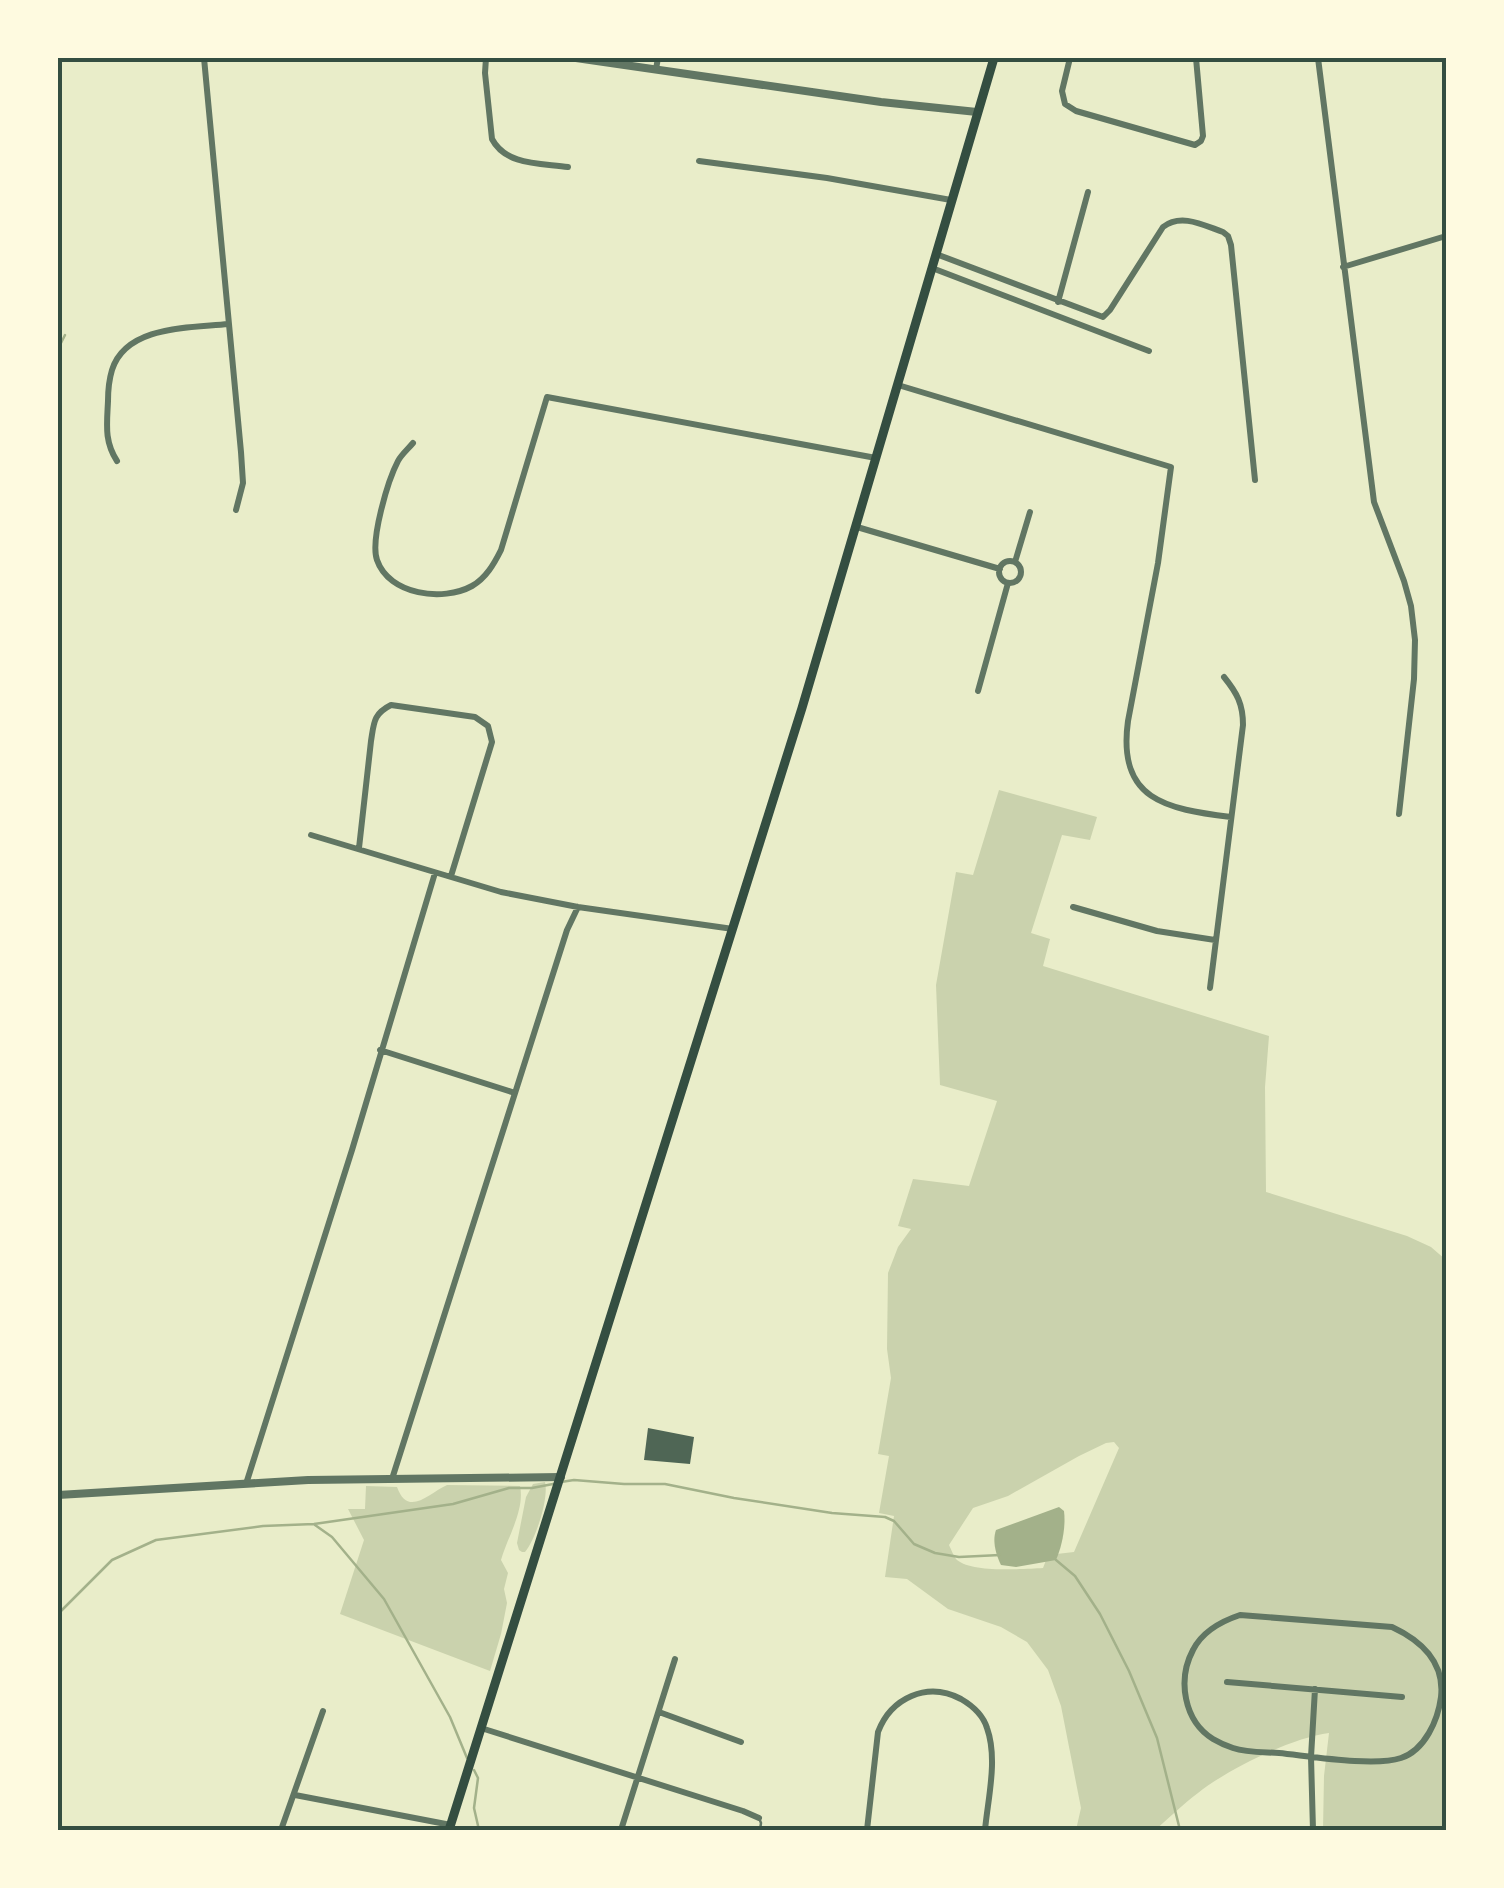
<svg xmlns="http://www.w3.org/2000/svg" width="1504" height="1888" viewBox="0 0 1504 1888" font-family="'Alegreya Sans',sans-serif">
<rect width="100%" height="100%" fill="#e9edc9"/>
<path fill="#cad2ad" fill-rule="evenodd" d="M999,790L1097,817L1090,840L1062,835L1031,933L1050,939L1043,966L1269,1036L1265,1087L1266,1192L1407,1236L1431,1247L1446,1260V1830H1323L1324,1776L1329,1733C1291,1738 1228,1769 1198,1793C1183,1804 1169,1818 1155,1830H1076L1081,1808L1061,1706L1048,1670L1027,1642L1001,1627L948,1609L907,1579L885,1577L894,1516L879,1513L889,1456L878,1454L891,1378L887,1349L888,1273L898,1247L911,1229L898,1226L913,1179L969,1186L997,1101L940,1085L936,985L956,872L973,875ZM1114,1442L1119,1448L1074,1552L1048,1555L1043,1568C1023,1569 973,1573 957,1560C954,1557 951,1549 949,1545L973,1508L1008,1496L1079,1456L1106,1443Z
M545,1482C549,1498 536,1539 525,1552H522L519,1550L517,1543L526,1497L533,1484Z
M447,1485L520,1486C525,1510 508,1536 501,1560L508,1573L504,1589L507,1603L501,1634L490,1671L340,1614L364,1540L348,1509H365L366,1486L397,1487C408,1518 429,1493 447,1485Z"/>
<path fill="#a3b18a" d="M1059,1507L1064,1511C1066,1527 1062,1546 1056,1560L1016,1567L1001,1565C996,1555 992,1541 996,1530Z"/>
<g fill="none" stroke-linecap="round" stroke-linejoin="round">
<path stroke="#a3b18a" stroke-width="2.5" d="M58,349L65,335
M561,1482L574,1480L624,1484H665L734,1498L832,1513L885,1517L894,1521L914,1544L935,1553L959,1557L1000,1555
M315,1525L332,1537L384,1599L450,1717L467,1758
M1056,1560L1075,1576L1100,1614L1129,1671L1157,1738L1180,1830
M58,1614L112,1560L156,1540L263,1526L314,1524L453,1504L509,1488H532L553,1484
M474,1770L478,1778L474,1808L479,1830"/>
</g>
<path fill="#4f6655" d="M648,1428L694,1437L690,1464L644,1460Z"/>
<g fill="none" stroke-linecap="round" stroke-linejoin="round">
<path stroke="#617663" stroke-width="2.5" d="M759,1818L761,1823L760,1830"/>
<path stroke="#617663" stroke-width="6" d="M204,58L241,452L243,483L236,510
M486,58L485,73L492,139C506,166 542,163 568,167
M1070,58L1062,91L1065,104L1076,111L1195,145L1201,141L1203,136L1196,58
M1318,58L1374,502L1404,581L1411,606L1415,640L1414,679L1399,814
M656,69L658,58
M699,161L827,178L951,200
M936,254L1103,317L1110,310L1163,227C1181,213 1203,225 1223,232L1228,236L1231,245L1255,480
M1343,267L1446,236
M932,268L1149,351
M1058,302L1088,192
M898,385L1171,467L1158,563L1128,721C1117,800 1166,809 1231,817
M413,443C408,449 401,455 398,461C388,480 370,540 377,560C389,595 443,602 472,586C486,578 494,564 501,550L547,397L876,458
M117,461C104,441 107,424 108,401C108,391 109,380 112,370C126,325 191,328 228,324
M857,527L1000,569
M999 572a11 11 0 1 1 22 0a11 11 0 1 1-22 0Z
M1015,562L1030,512
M978,691L1008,583
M311,835L501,892L578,907L733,929
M359,848L371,741C374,723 373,714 391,705L475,717L488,726L492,742L451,876
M1073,907L1157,931L1215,940
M1210,988L1243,725C1243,704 1237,693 1224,677
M380,1050L515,1093
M392,1479L567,930L578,907
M246,1484L352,1150L435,873
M1240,1615L1392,1627C1420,1640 1445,1662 1441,1697C1438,1720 1425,1750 1401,1758C1374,1767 1309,1756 1279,1753C1264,1752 1247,1753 1233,1748C1227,1746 1218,1742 1213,1739C1184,1721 1177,1680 1193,1650C1202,1632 1222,1621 1240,1615Z
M1227,1682L1402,1697
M659,1712L741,1742
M481,1728L743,1811L759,1818
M295,1795L451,1825
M281,1830L323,1711
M621,1830L675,1659
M867,1830L878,1732C891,1698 927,1681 961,1699C973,1706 983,1715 987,1728C998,1759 988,1798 985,1830
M1313,1830L1311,1757L1315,1689"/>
<path stroke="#617663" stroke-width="8" d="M576,58L881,102L977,112
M58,1495L308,1480L561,1477"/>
<path stroke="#344e41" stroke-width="9" d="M449,1830L802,708L994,58"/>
</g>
<rect width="1504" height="1888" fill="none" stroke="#fefae0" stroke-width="120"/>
<rect x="60" y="60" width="1384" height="1768" fill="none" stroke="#344e41" stroke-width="4"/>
</svg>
